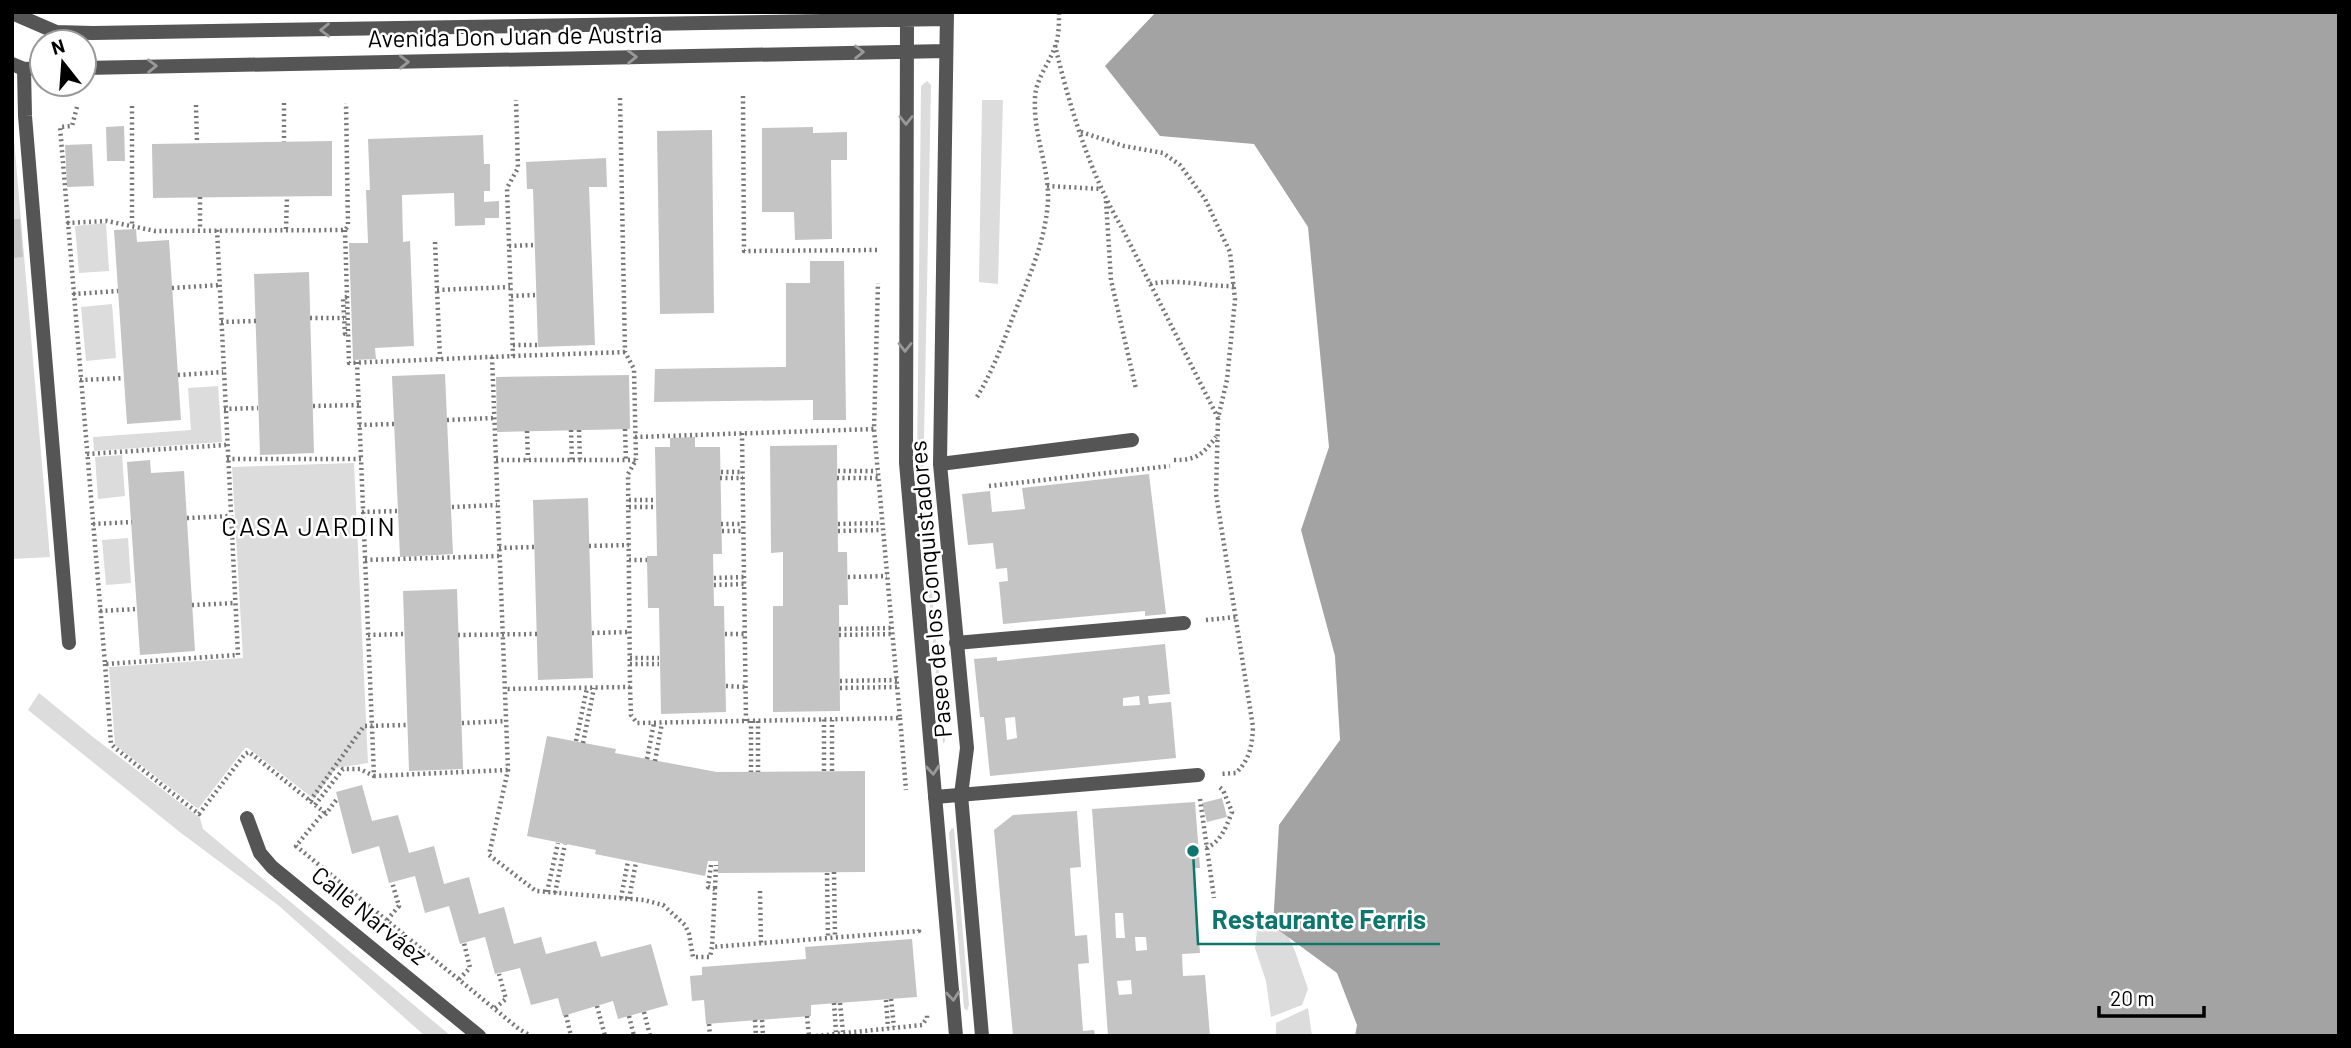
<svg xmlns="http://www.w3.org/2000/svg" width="2351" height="1048" viewBox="0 0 2351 1048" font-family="Barlow,sans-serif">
<rect width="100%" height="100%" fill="#fff"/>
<path fill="#dcdcdc" d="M927,81L931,85L923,490L945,741L943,744L917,472L921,86Z
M982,100H1003L998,284L979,282Z
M12,116L50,557L12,559Z
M106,223L109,271L79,273L75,226Z
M112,304L116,358L86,361L81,307Z
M218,386L222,442L94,451L93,437L191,430L188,388Z
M122,455L125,496L98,499L95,457Z
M354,463L368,763L336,768L314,799L248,748H245L198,809L115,745L109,667L243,658L232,467Z
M128,538L131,583L106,585L102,540Z
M39,693L93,737L200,818L203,829L451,1036H425L278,905L181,833L28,710Z
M952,828L954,829L969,1005L967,1011L964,1008L949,833Z
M1268,918L1282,923L1295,951L1308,989L1302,1005L1271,1017L1266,981L1255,948L1258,921Z
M1308,1008L1312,1036H1276V1023Z"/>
<path fill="#a3a3a3" d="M1171,12H2339V1036H1355L1357,1025L1337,973L1273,926L1279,825L1340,740L1335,656L1301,530L1329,447L1308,227L1254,144L1160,136L1105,66L1155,13Z"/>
<path fill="#c4c4c4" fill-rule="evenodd" d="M124,126L125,161H107L106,127Z
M813,127V133L847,132V160H831L832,239L795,240L794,212H762V128Z
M712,130L714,313L660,314L657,131Z
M483,135L484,164H490V191H484V202L499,201V218H485V225L455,226L454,193L402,195L403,242L410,241L414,346L375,348L376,359L353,360L349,243H368L366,190H370L368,139Z
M332,141V196L153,198L152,144Z
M92,144L94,186L67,187L65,145Z
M606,158L607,187H589L595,345L538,347L533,189H527L526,162Z
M12,219H20L23,257L12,258Z
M136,229L137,242L169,240L181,420L127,424L114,230Z
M810,261H844L846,420H813V400L654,402L655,369L786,367V283H810Z
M309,272L314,453L260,455L254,274Z
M445,374L453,554L400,557L392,376Z
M629,375L630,429L497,432L496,377Z
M695,437V447H720L722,554H713L714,606H724L726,712L661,714L659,608H648L647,560V556H657L655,447H670V438Z
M837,445L838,552H847L848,605H839L840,711L773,712V606H783V552L771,553L770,446Z
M150,460L151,473L184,471L195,651L140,655L127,462Z
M1149,474L1166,614L1145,616V611L1003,624L999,582L1008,581L1007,568L996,569L993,543L968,545L962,494L990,491L992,512L1025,509L1022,488Z
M588,498L593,678L538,680L533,500Z
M457,589L463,769L409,771L403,591Z
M1165,644L1170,694L1148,696L1149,704L1171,702L1176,758L990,776L984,717H980L974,659L997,657V661ZM1139,696L1140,705L1123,706V698ZM1015,717L1017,738L1007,740L1005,718Z
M547,736L616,749L615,753L717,772L865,771V872L718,873V861H708L705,876L595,854L596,850L527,836Z
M362,785L372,821L398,815L409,853L434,846L444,884L469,877L479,914L504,907L514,944L541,937L546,954L596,941L601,957L651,944L668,1005L618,1019L613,1001L563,1016L558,998L531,1005L520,968L495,974L485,937L460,944L449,906L425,913L415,876L389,883L379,846L352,854L336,792Z
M1222,798L1227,817L1207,822L1202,803Z
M1195,802L1200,868H1193L1200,953L1182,954L1183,976L1205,975L1210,1036H1108L1092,809ZM1115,913H1123L1125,938H1116ZM1135,937H1146L1147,950L1136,951ZM1131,980L1132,994L1119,995L1117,981Z
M1077,811L1081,867L1070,868L1075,936L1087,935L1089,963L1078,964L1083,1031L1094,1030L1095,1036H1013L994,830L1013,815Z
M912,939L917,997L811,1005V1016L706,1024L704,1000L692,1001L690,976L702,975V967L806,959L805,947Z"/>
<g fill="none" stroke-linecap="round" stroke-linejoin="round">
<path stroke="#777" stroke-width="4.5" stroke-dasharray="2 3.5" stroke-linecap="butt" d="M1055,45C1069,105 1090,174 1121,226L1218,418
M743,96L744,251L879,250
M620,98L625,352L634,369L636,460
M284,103V142
M196,105L197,143
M132,106V226
M77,107L72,126L60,127L105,664L238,655L217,229
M1081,132L1124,146L1163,153L1180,165L1205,199L1230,252L1235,300L1227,380L1218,418L1216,494L1253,727C1252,746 1250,759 1236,773L1220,774
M1047,186L1102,189
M200,197V230
M1106,201L1111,280L1136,389
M67,223L107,221L155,231L345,230L348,226L346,103
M286,229L287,196
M345,230L349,363L513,356L507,188L518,168L516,100
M435,242L440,359
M509,246L535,245
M1150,284C1181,278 1204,287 1235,286
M172,288L220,285
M437,290L510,287
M73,294L118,291
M511,296L537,295
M347,297L343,298L345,334H348
M310,318H344
M221,322L256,321
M513,345H539
M513,356L625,352
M492,357L508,770L489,855L536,891L644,900L663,905L685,925L689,934L693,957H710L712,947L919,931V928
M357,362L361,459
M178,375L223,372
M80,380L124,378
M977,397C992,372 1002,346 1012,319C1027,282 1046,241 1048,200C1049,166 1033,134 1035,99C1035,79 1050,63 1056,44C1059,34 1059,23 1059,12
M313,406L359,405
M224,409L258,408
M447,420L494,418
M359,425L394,424
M625,429L626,460
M571,430L572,460
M579,430L580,460
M527,431L528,460
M742,433L746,721
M635,437L874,429
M87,454L226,445
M227,459H361L374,776L508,770
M496,460H636L628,474L630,687L505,689
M1174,460C1197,460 1202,455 1216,437
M838,471H877
M721,472H743
M720,478H743
M837,478H878
M989,486L1170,466
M629,500H656
M452,507L497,505
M629,507H656
M362,512L398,511
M187,518L230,516
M93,524L132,522
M721,524H743
M838,524L882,523
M722,531H743
M838,531L882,530
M589,546L629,545
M499,548L535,547
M365,560L499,556
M629,560H647
M848,577L887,576
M714,578L744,577
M714,585L744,584
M192,605L235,603
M100,611L137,609
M1206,620L1236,617
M839,629L892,628
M592,633L629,632
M725,634H745
M368,635L404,634
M458,635L537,634
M839,635L892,634
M630,658H659
M105,664L111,744L115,748L199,814L245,754L249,752L324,812L296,846L519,1029L531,1036
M630,664H659
M840,681L897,680
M726,686L745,687
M630,687L631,715L637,723L900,718L874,429L878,283
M840,688L897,687
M900,718L906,790
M751,721V772
M758,721V772
M462,723L506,721
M576,741L587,688
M583,743L594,688
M647,759L654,723
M655,761L662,723
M824,771V719
M832,771V720
M1200,799L1214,898
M310,801L364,726L407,725
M315,805L343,769H360L374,776
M325,815L337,799
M1206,848C1221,842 1226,827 1232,812L1223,790L1218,786
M711,865L708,887L715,889L712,947
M834,872L835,937
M827,873L828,938
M715,888L716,865
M760,891L761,943
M547,892L558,843
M555,893L565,844
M621,898L628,861
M629,899L636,862
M387,920L399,906L392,882
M459,979L470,968L464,943
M891,999L894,1027
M886,1000L888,1028
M834,1003L836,1032
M840,1003L843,1032
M597,1006L605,1036
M495,1008L506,999L499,974
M644,1012L650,1036
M566,1015L571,1036
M629,1016L634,1036
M807,1016L809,1036
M755,1020L756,1036
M762,1020L763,1036
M709,1024L710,1036
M816,1036L922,1025L927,1018V1014"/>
<path stroke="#555" stroke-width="14" d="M956,643L1184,623
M935,797L1198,775"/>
<path stroke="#555" stroke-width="14" d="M907,12L906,463L956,1036
M947,12L940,464L967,748L961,795L982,1036
M12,13L56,32L93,33L947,19
M12,64L24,69L42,68
M84,68L946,51
M24,69L25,116L69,643
M940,464L1132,440
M247,818L260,853L272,867L479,1036"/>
</g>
<defs><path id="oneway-chevron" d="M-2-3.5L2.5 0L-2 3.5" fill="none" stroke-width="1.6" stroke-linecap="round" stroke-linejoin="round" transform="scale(1.75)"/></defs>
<g stroke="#999">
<use href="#oneway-chevron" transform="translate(325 30) rotate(179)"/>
<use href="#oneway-chevron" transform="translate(859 52) rotate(-1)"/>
<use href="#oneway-chevron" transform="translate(632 57) rotate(-1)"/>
<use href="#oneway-chevron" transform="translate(404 62) rotate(-1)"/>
<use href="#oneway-chevron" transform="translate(152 66) rotate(-1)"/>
<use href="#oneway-chevron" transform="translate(906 120) rotate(90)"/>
<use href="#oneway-chevron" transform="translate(905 347) rotate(90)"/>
<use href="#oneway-chevron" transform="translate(933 770) rotate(85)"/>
<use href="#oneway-chevron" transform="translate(953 996) rotate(85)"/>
</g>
<g text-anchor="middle" stroke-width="5" stroke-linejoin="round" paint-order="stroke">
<g font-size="24" fill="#000" stroke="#fff">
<text transform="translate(515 37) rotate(-1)" y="8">Avenida Don Juan de Austria</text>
<text transform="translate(931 589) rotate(-95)" y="8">Paseo de los Conquistadores</text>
<text transform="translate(369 916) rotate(39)" y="8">Calle Narváez</text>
</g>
<g font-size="26" letter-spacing="2" fill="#000" stroke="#fff">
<text x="309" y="536">CASA JARDIN</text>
</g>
</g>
<path fill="none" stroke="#0f766e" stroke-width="2.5" d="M1193 851L1198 944H1440"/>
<circle fill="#0f766e" stroke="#fff" stroke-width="2.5" cx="1193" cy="851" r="7"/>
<g font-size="26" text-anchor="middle" font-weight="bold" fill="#0f766e" stroke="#fff" stroke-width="5" stroke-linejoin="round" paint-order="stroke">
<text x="1319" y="929">Restaurante Ferris</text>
</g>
<rect width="2351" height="1048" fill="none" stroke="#000000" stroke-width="28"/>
<g transform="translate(63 63) rotate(343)"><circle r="33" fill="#ffffff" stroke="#999999" stroke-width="2"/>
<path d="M0-5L12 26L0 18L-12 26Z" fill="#000000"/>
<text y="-10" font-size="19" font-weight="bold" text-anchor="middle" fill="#000000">N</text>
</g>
<path d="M2099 1006v10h105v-10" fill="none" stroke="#000000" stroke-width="3.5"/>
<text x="2110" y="1006" font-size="21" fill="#000000" stroke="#ffffff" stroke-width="5" paint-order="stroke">20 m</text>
</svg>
